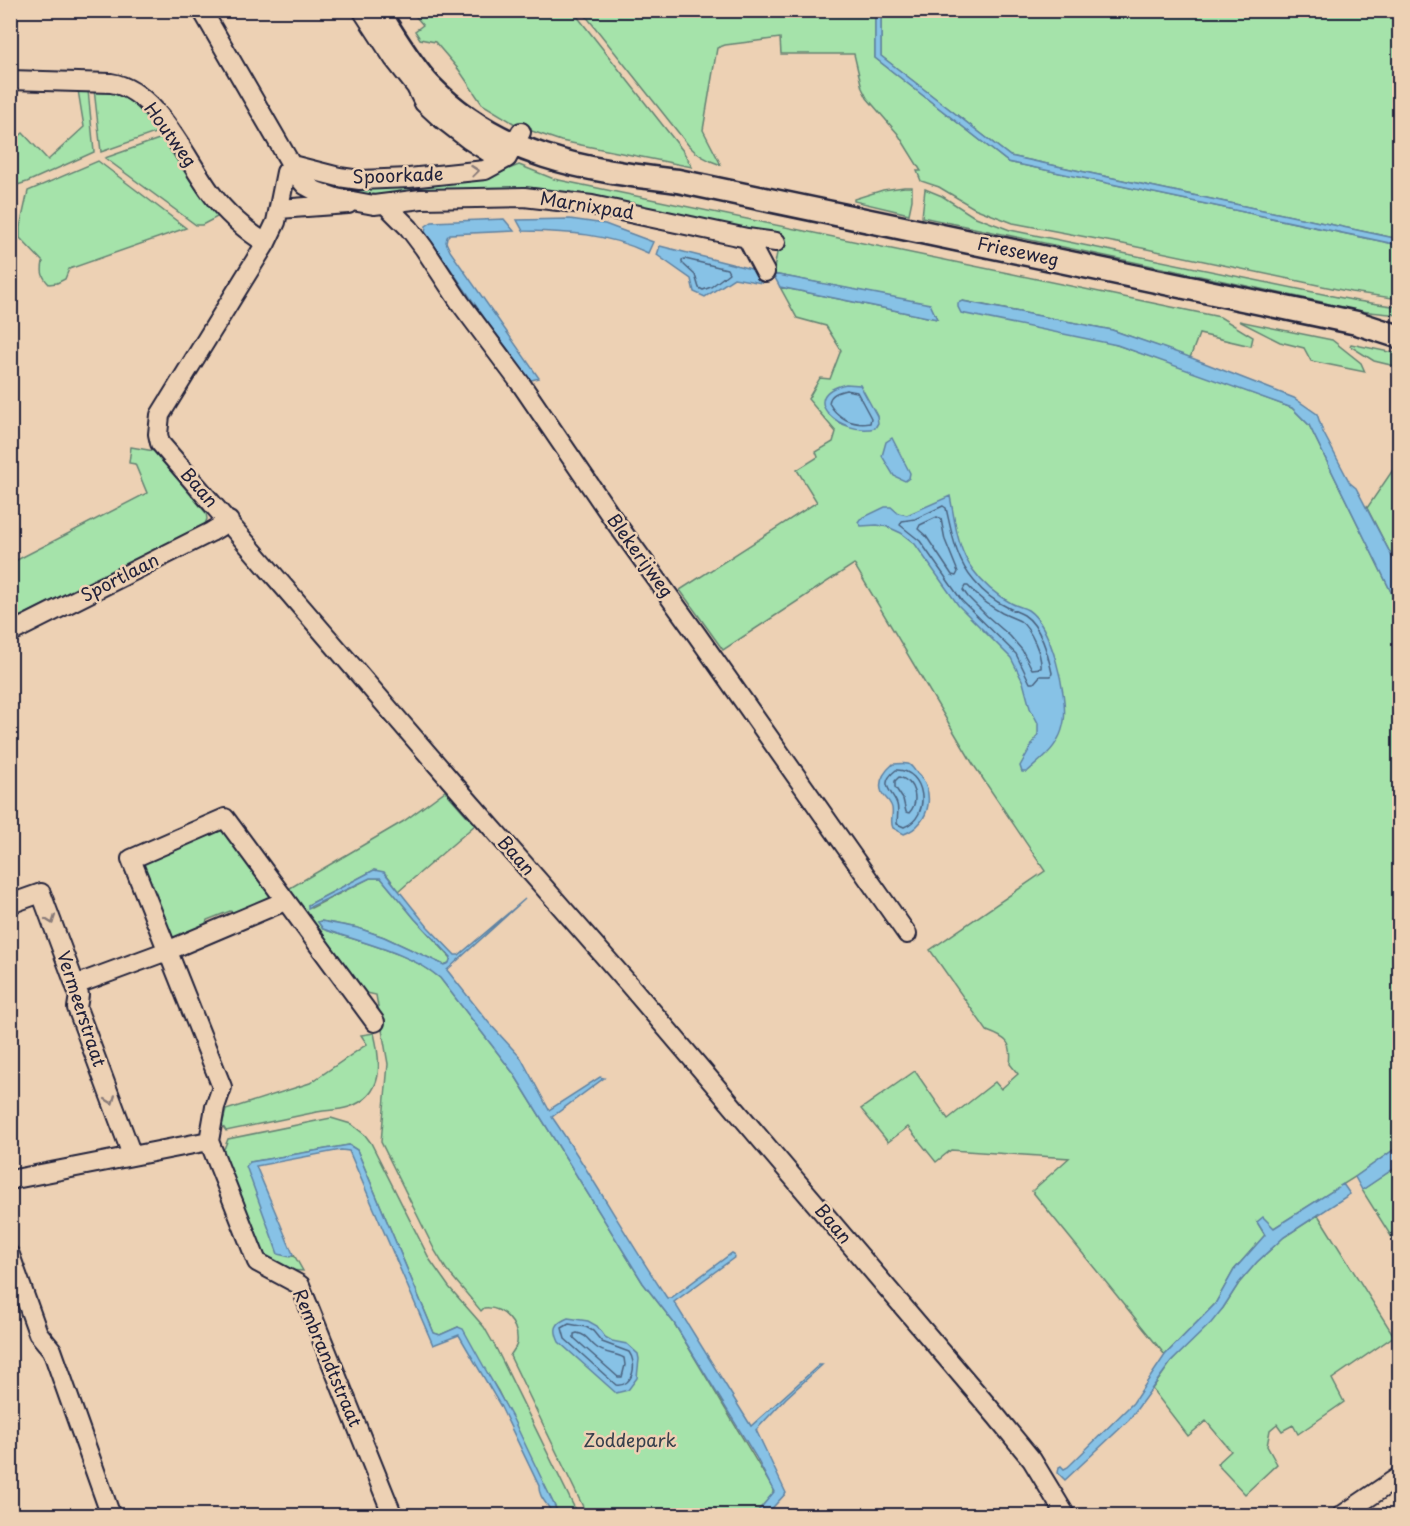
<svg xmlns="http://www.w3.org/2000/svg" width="1410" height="1526" viewBox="0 0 1410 1526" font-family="'Playpen Sans',sans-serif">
<rect width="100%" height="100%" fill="#edd1b4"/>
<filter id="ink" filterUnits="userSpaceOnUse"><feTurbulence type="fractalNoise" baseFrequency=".0167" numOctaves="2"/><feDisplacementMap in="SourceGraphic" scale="12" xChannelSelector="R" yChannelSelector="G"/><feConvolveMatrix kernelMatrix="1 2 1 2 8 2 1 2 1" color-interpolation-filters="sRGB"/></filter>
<g filter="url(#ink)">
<path fill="#a5e3aa" stroke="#648272" stroke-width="1.5" d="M1388,10L1399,12V239L1010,156L881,56V11Z
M411,11H573L683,151L692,167L561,141L520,127L482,104L459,70L435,42L420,39L415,31L423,25Z
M582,11H875V58L1008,162L1399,245V299L1351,292L1123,244L1013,223L974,208L939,187L921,181L917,171H921L898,134L867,98L862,88L854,54H781L780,38L725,45L717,48L703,130L721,165C709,161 698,156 689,146Z
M94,89C129,94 137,105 158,132L101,152Z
M78,90H88L94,152L27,182L11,187L10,144L23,133L48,160L84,127Z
M162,138L200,195L219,216L202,225H196L105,158Z
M98,161L186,228L69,269L65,279L57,283L49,284C42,277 41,272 43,262L20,238V227L28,191Z
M519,165L554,179L1220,317L1253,337L1251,346L1199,334L1190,358L1112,330L963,301L1117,345L1184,368L1292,408L1309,425L1399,608V1146L1355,1177L1274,1228L1257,1222L1265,1235L1234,1270L1215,1304L1165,1355L1032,1191L1069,1158L951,1150L936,1162L908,1127L888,1142L861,1109L915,1071L948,1119L995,1082L1001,1089L1018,1074L1010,1064C1013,1042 1006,1038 987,1031L930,950L1045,871L973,764L854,564L723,650L680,590L817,502L797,470L818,457L816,452L833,442L836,432L808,399L820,378L830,379L841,350L826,326L797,318L780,287L937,319L930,305L773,274L780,237L594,200L381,198L329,190L307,176L411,186L480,180Z
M904,187H912V200L909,214L854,201V199L883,190Z
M925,189L942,196L973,216L1010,230L1357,301L1399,307V315L1350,310L1322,302L922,217Z
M1239,321L1332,340L1361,363L1365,372L1311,361L1304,348L1280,342Z
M1351,344L1399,354V367L1374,361L1350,346Z
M131,447L154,451L206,513L207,519L205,524L11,621V563L147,493L135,464L129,463Z
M1399,461V570L1367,508Z
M445,791L475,825L399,891L387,875L374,870L308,905L311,908L370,878H381L415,919L451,958L449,963L444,965L384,937L358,928L321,921L318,922L323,929C359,942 411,953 440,978L514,1074L643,1283L674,1323L773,1489V1494L758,1511L745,1516L587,1515L510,1356C512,1352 516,1348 517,1343C519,1324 503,1306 484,1308L481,1311L446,1269L435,1251L381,1142L388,1064L376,995L358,991L289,894L290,888L404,821Z
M222,829L270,893L268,901L239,914L230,911L207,920L204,928L172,939L142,863Z
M374,1033C381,1063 385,1095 349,1107C337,1111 324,1110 312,1113C283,1119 255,1125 226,1131L222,1125L226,1110L310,1083L367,1044L361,1035Z
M331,1118L351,1124L365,1135L371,1143L430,1260L449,1287L484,1327L496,1348L578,1515H559L498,1391L458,1327L440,1335L434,1333L357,1150L349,1145L250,1162L292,1256L294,1255L303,1271L286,1270L263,1258L222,1154L228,1139Z
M1399,1165V1249L1362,1190Z
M1318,1215L1394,1336L1332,1379L1344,1402L1298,1434L1293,1425L1282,1431L1277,1424L1270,1430L1267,1446L1277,1464L1245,1494L1217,1464L1231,1451L1206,1421L1188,1436L1152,1389L1171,1362L1223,1308L1239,1283L1257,1262L1284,1237Z"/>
<path fill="#87c2e6" stroke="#5f82a2" stroke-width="1.5" d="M875,11H881V56L1010,156L1399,239V245L1008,162L875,58Z
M504,219L514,231L450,234L447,237L446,242L450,251L539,378L528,381L425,232L426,226L432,222Z
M570,219L605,224L653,242L648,253C606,233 569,232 523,231L517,220Z
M660,246L755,270L762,283L734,278L705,297L694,292L691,279L657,255Z
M773,274L930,304L937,319L780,287Z
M962,301L1112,330L1184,355L1294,398L1317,414L1323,432L1350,483L1356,488L1399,570V608L1309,425L1292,408L1117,345L961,313L958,307V303Z
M846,384L860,385L877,416L878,423L875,428C842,437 794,396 846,384Z
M892,438L910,473L909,478L905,481L894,476L882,456L886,442Z
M950,496C955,521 957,549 973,570C983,584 996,595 1011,603C1016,606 1023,607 1028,610C1051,625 1068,695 1064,721C1063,727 1061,734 1058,739C1052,752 1037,763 1027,772H1022L1020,766L1038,734V723L1030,708L1023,682L1011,658L958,605L915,544L901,533L888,527L877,525L861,526L858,522L860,519L885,507H891L898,513L907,515Z
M893,764C897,764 904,763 908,764C911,765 913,768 915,771C937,789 931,824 904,834L893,828C889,820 895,812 891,805C889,800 884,797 882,793C877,781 885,771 893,764Z
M374,870L384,872L428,927L455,955H459L525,899L447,970L489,1023L521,1058L549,1110L600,1077L604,1078L552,1117C593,1176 627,1239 667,1298H671L732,1253L734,1254L735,1257L674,1302L751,1426L819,1365H822L786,1398L756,1430L786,1493L766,1515H745L758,1511L774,1492L756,1457L674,1323L643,1283L514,1074L440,978C411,953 359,942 323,929L318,922L321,921L358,928L384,937L444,965L449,963L451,957L415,919L381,878H370L308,908V905Z
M349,1145L357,1150L434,1333L440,1335L458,1327L463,1329L513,1419L559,1515H553C549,1505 538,1497 539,1486L500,1405L459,1335L433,1345L349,1151L341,1150L256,1166L293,1254L290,1257L278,1254L246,1166L250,1162Z
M1399,1146V1165L1362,1190L1355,1177Z
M1343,1184L1350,1194L1284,1237L1257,1262L1239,1283L1223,1308L1211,1323L1171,1362L1129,1420L1065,1480L1058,1473L1059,1467L1061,1466L1064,1469L1068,1467L1133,1403L1165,1355L1215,1304L1234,1270L1265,1235L1257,1222L1263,1217L1274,1228Z
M568,1318L588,1321L597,1326L605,1337L612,1341L627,1344L638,1354L639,1359L637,1378L628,1390L616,1393L559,1342C553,1329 555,1323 568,1318Z"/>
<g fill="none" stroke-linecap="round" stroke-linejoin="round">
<path stroke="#4a627f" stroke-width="1.5" d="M685,259L727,269L729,273L711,287L703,290L699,288L695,275L682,263V260Z
M846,390L857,392L871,418L870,423C853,426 837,418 829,403C830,394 838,392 846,390Z
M943,506L946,508C952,534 956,560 974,581C983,592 994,601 1007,607C1012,610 1019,612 1024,615C1041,626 1048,655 1052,673L1051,676H1040L1034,683H1030L1016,654L962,601L920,541L900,525L902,521L915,519Z
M937,517L941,519L945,540L958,572L956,576L952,575L926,536L918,529L920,525Z
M965,586H968C978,597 989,606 1002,613C1008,616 1014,618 1020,621C1031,629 1042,655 1041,668L1032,669L1022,650L1010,636L987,616L968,597L963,590Z
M896,770C926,769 932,817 904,827L897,824C897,818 899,810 897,804C893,791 877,785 896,770Z
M899,777C915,781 920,801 909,813L906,812L903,799L895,787V781Z
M569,1324L586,1327L593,1331L602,1342L629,1352C638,1364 633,1387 616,1385L565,1339L562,1328Z
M577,1333C588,1335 588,1341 596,1347C604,1354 615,1353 624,1358L625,1365L622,1377H618L574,1338V1334Z"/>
<defs>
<path id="minor" d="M202,10L299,178L305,185L316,191L336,198L374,205L421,199L524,197L592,205L747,238L765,272
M362,10L394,59L416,87L424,103L438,116L469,140L491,154L507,158
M10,80L111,83C157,90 185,158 211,193C224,211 247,232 266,243
M292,165L286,172L276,222L266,243L160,415L158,434L160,443L451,781L627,982L997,1417L1032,1460L1066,1516
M292,165L339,177L360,180L409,178L485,170L507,158L521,132
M386,205L409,228L424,248L461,304L521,384L611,516L697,635L907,934
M279,209L348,204
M747,238L776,242
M10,633L211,532L229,521
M10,904L41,893L79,995L77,1008L132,1155
M75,985L167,951L285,901
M209,1141L215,1107L222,1087L131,859L225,818L375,1022
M209,1141L257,1262L300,1285L393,1516
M10,1180L209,1141
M10,1255L38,1333L52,1350L111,1516
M1341,1516L1400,1476"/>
<path id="major" d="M377,10C394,36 409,63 430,86C499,157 584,170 678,181L1357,323L1400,337"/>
</defs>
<use href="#minor" stroke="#22223b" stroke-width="22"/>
<use href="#major" stroke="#22223b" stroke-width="27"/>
<use href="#minor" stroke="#edd1b4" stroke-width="18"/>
<use href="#major" stroke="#edd1b4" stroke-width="22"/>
</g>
<defs><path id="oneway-chevron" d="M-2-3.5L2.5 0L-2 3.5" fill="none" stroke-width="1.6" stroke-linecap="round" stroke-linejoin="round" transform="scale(1.5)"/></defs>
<g stroke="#887a78">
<use href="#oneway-chevron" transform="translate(475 171) rotate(-6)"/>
<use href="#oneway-chevron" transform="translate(51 920) rotate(70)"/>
<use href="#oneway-chevron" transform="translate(111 1100) rotate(70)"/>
</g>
</g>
<g text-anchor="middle" stroke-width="5" stroke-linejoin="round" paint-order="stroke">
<g font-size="18" fill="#22223b" stroke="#edd1b4">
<text transform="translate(170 135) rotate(54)" y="6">Houtweg</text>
<text transform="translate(398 176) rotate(-2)" y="6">Spoorkade</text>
<text transform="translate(587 206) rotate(9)" y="6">Marnixpad</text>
<text transform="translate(1018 252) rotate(12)" y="6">Frieseweg</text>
<text transform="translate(199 488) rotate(49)" y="6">Baan</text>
<text transform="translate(640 556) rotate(54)" y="6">Blekerijweg</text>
<text transform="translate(120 578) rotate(-27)" y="6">Sportlaan</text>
<text transform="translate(516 856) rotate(49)" y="6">Baan</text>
<text transform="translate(81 1009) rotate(72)" y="6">Vermeerstraat</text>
<text transform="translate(833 1224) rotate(50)" y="6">Baan</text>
<text transform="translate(327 1358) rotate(67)" y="6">Rembrandtstraat</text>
</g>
<g font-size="18" fill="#363f4c" stroke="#edd1b4">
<text x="630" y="1447">Zoddepark</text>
</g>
</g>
<rect width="1410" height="1526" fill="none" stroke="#edd1b4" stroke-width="36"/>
<rect x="18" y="18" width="1374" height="1490" fill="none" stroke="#22223b" stroke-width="2" filter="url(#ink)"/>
</svg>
